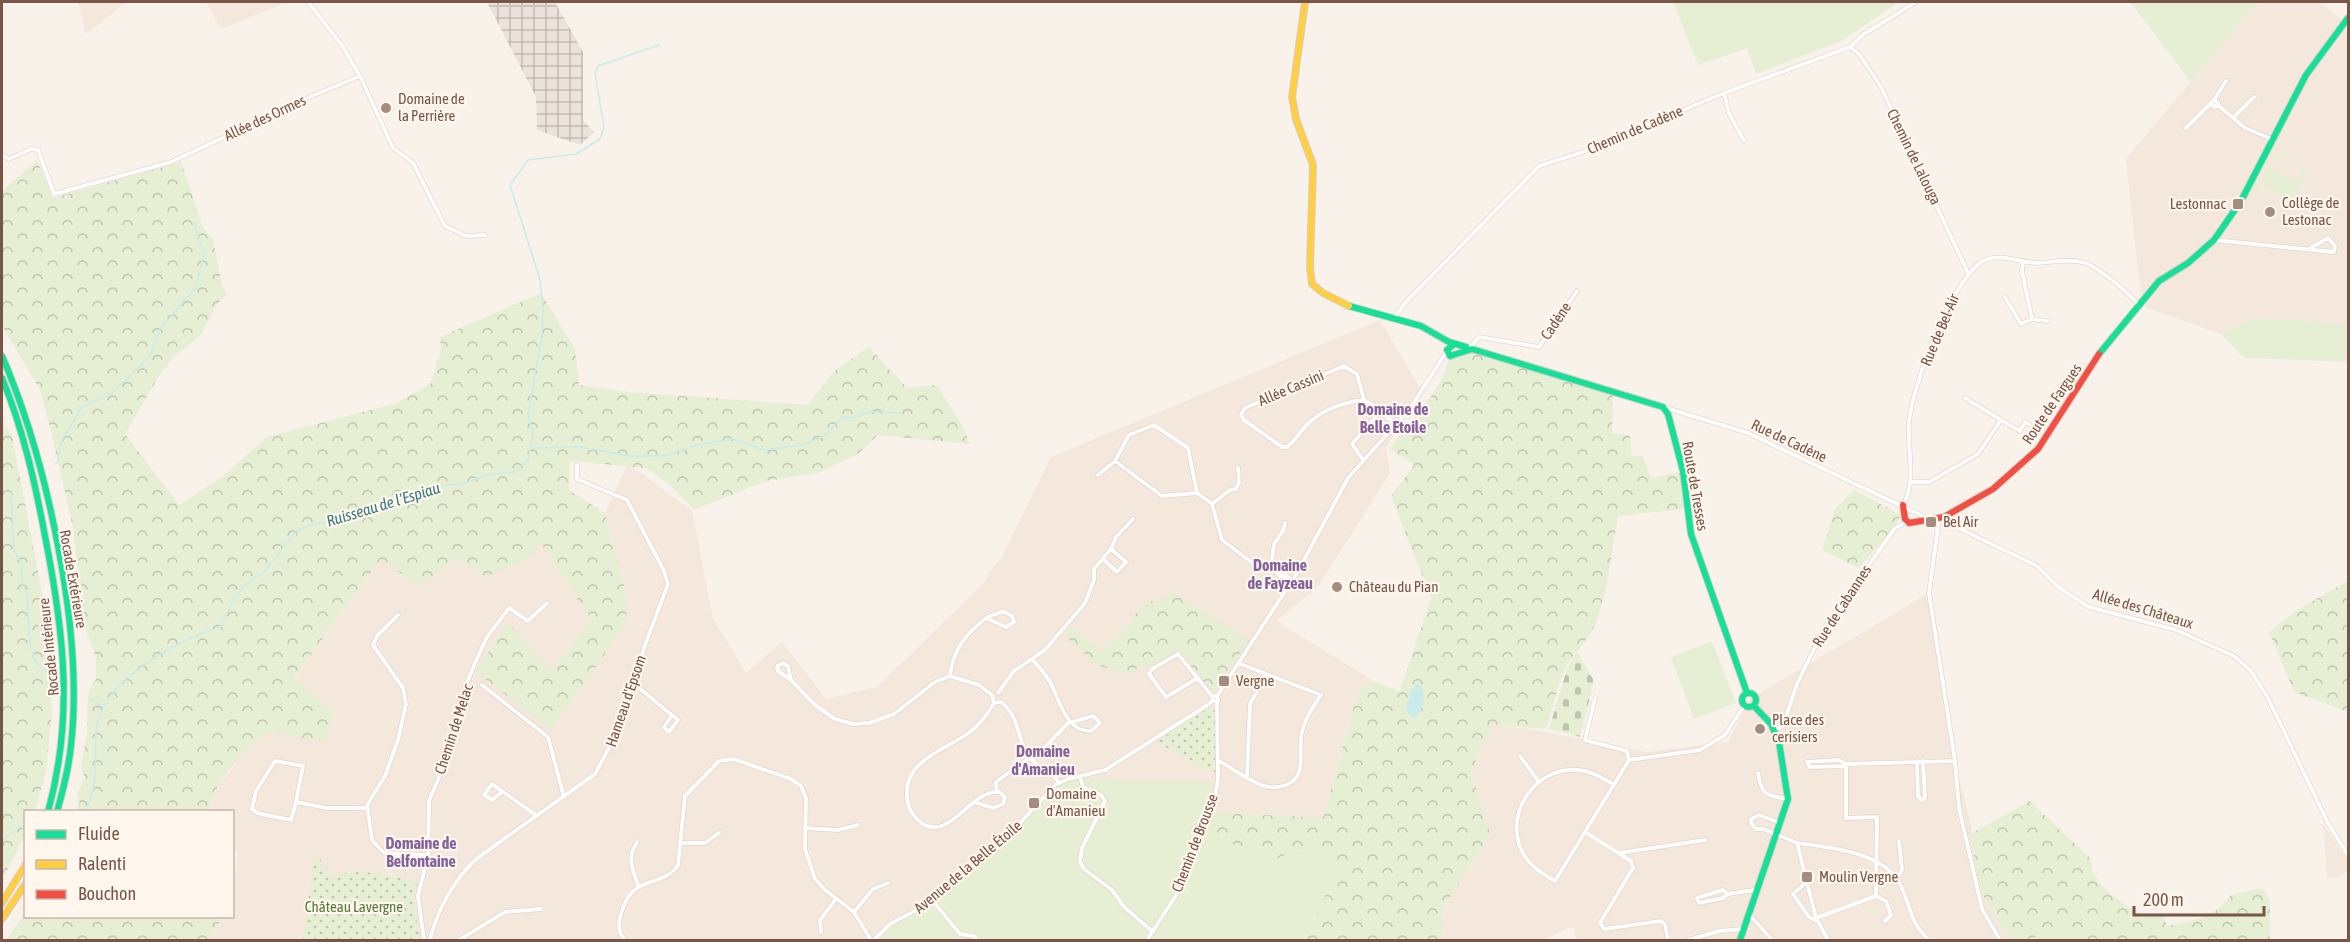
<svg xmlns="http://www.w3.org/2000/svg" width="2350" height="942" viewBox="0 0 2350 942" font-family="'Asap Condensed',sans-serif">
<defs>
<pattern id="industrial-grid" width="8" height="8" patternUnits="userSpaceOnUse" patternTransform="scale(1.5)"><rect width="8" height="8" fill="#ebe2db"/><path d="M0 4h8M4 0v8" fill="none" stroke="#c3bab4"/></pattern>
<pattern id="forest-crowns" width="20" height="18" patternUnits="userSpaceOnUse" patternTransform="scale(1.5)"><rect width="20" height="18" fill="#e6efd4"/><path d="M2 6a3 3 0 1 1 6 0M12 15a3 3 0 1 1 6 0" fill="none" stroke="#bfc4ae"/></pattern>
<pattern id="cemetery-stones" width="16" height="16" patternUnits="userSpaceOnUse" patternTransform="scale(1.5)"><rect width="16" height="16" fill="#e6efd4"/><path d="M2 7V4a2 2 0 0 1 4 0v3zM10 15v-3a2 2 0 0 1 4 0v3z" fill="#bfc4ae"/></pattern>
<pattern id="garden-dots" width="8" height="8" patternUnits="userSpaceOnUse" patternTransform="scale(1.5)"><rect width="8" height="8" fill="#e6efd4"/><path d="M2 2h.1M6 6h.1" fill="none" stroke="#bfc4ae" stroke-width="1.8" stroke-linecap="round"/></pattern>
</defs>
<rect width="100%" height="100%" fill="#f8f2eb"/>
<path fill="#f4e7db" d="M78,2H127L86,34Z
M206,2H287L221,29Z
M2258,2H2320L2342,20L2348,10V324L2254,318L2221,334L2142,306L2126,159Z
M1380,320L1421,390L1386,448L1390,473L1318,587L1276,621L1375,682L1358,692L1323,818L1215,812L1205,833V940H209L222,917L232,916L233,885L238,852L233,850L232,812H209L214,793L241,756L268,730L333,712L294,679L381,559L457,557L540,541L591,619L552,670L551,730L627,598L605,513L626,467H633L692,511L713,619L746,673L782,642L826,699L877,687L985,582L988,573L1001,559L1051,457Z
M1929,593L1948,735L1971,825L1976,884L2010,940H1577L1573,926L1543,940H1443L1442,910L1490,834L1471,771L1492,725L1529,729L1647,752L1728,742L1750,699Z
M2323,824L2348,861V871L2334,878H2327Z"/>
<path fill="url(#industrial-grid)" d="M487,2H555L583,52V120L594,132L580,145L537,130L536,97Z"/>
<path fill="#e6efd4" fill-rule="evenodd" d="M1673,2H1899L1841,41L1756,74L1747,48L1698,65Z
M2130,2H2258L2191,82Z
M2283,154L2299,159L2304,171H2309L2286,212H2284L2285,208H2269L2257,192L2253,193L2272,161ZM2286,156L2298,161L2302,167L2298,183L2269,168L2273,162ZM2261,183L2290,198C2287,206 2277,208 2269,205L2259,193Z
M2254,318L2348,324V362L2244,358L2221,334Z
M1712,641L1736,703L1694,719L1671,657Z
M1068,779L1211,782L1215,812L1206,833L1274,861C1304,842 1309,852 1338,867L1305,940H874L885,928L914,913L1008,836L1048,792Z
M2065,927L2091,940H2025Z"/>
<path fill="url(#forest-crowns)" d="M37,160L53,198L181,162L203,228L213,239L222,285L227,294L217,304L201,335L174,357L159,376L125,434L179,505L221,478L267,437L397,403L431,383L441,348L440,337L541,293L575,349L579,385L629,392L808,405L834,371L869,347L907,388L937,385L962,425L970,444L878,435L858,454L818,473L766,481L694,510L670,485L646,468L570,461L569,490L605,513L627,598L626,624L551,730L476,672L507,623L552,670L591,619L540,542L534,555L486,577L457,557L420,587L381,559L294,678L333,712L326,742L268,731C246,752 213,779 209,811H73H77L79,802L77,794L85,778L81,767L87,732L88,692L96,679V658L84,625L73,528L52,435L40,390L2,326V191Z
M1466,349L1613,391L1612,433L1630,435L1632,456H1643L1651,478L1683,471L1685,509L1618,516C1612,552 1608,591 1595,625C1588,642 1575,651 1566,667C1557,686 1552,709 1546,729L1492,725L1471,771L1490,834L1442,910L1443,940H1305L1338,867C1309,852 1304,842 1274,861L1205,833L1215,812L1323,818L1358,692L1375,682L1400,691L1431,598L1391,496L1414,465L1389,449C1405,428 1452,380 1448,354L1450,356Z
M2,423L12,435L46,614L52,714L46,772L35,811L26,812L25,835L2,881Z
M1854,490L1901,515L1894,528L1859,568L1822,550L1835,509Z
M2348,581V712L2294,692L2269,632L2297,610Z
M1171,592L1249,640L1217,687L1211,691L1179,651L1145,669L1142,665L1128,674L1096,665L1065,636L1072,627L1101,652L1136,617L1134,615L1148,601L1158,602Z
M2030,801L2091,859C2087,880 2126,909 2144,914C2150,916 2157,914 2163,914L2167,926C2193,921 2216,918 2231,895L2262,888L2270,900V940H2091L2065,927L2025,940H2010L1976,884L1972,833Z
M25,913L26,916L222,917L209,940H6Z"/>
<path fill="url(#cemetery-stones)" d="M1577,652L1594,681L1580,737L1549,729L1567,669Z"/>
<path fill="url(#garden-dots)" d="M1210,707L1216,710L1215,773L1156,742Z
M314,858L321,859L320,866L329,868L328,880C351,865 392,875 417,883C412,904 417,920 420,940H303Z"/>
<path fill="#cbeaea" d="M1418,683C1428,693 1424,709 1414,719L1406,711L1410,692Z"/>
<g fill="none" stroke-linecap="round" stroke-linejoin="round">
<path stroke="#cbeaea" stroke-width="1.5" d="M533,448L580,447L630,456H654L669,455L697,445L733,439L764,450L802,445L826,435L843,417L852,418L871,412L900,413
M55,464L58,462L61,442L81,408L113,392L145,361L151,353L160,329L196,287L204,254L194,223
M11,492L14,550L22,565L21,579L27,594L30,645L36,662L52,676
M92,700L103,707
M84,812C100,790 94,756 96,731C101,680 177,641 221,626L234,599L244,586L265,571L296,531L313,524L335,522L433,486L463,484L487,475L515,472L528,460L533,433L528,414L542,336L543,303L539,276L510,185L528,160L576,154L600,139L604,127L595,73L598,66L659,45
M2,841L20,827L26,828"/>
<defs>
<path id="street" d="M308,2L341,44L360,76L393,148L413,163L445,226L466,236L485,235
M1850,47L1859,54L1881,87L1968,273
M1724,93L1729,113L1744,141
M2214,100L2226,81
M2218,105L2245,128L2274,140
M2233,118L2254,97
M2186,128L2214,100L2218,103L2215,107L2212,105
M2,155L9,159L31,149L38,150L54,194L171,162L312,96L360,76
M2214,240L2334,252L2335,246L2328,238L2309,249
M2005,297L2021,324L2032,319L2022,271L2023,261
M1395,317L1405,303L1539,166L1583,152L1724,93L1850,47L1864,34L1916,2
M2032,319L2047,321
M1469,349L1479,337L1539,347L1577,291
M1364,400C1342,402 1318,411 1303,429C1298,435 1294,442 1287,447H1282L1244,420L1241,414L1245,408L1344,366L1357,374L1364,400L1375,406L1396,425
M1663,407L1748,433L1929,519
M2001,420L2020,431L2025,422L2029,424
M1363,460L1352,444L1381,411
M1098,475L1115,461
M1910,482H1929L1978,454L2001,420L1965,398
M1197,493L1162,496L1115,461L1129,435L1154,425L1188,448L1197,493L1212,504L1222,540L1254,564L1278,570L1292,580
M1212,504L1230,490L1236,489L1239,482L1238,468
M1903,505C1917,481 1907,450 1909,424C1910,391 1955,268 1988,259C2003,254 2022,263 2038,263C2053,262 2074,258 2088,264C2101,270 2130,294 2138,304
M1944,517L1948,523L2037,566L2058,587L2089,607L2176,630L2234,656L2250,670L2267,696L2328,823L2348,855
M1939,519L1929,593L1955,761L1959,808L1982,909L2000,940
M1103,559L1117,572L1126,562L1111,549
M1271,567L1274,544L1283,531L1285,523
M1271,568L1289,584
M398,615L377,636L373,645L403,688L406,704L398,740L385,776L367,805L372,840L384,853L428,855
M1032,659C1039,667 1045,673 1050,682C1060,701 1066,732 1091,731L1100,723L1093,716L1072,722
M950,676C953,649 966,634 986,618L1006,627L1014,622L1012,616L1003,611L986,618
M1196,679L1166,697L1149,674L1152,669L1178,654L1212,696
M791,680L778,671L777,666L783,663L788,666L791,680L815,705L835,719L853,724L869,723L894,714L935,682L950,676L979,685L992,695
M633,683L678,720L669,732L664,727L672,715
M482,685L548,737L564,797
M998,693L1014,671L1045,650L1085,603L1094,580V569L1111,549L1116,537L1133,519
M992,695L994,703L1001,702
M1595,698L1585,740L1627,751L1629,760L1700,750L1725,735L1744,706
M1212,701H1218L1217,696L1297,573L1348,478L1409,410L1447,351
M1001,702C1022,720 1015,736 1028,755C1036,768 1052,770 1059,783
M1774,730L1783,726L1797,684L1823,630L1895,528L1907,522
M1520,756L1539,782
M1219,761C1232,768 1245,778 1259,784C1266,788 1278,788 1286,785C1309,776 1297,750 1302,732C1305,718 1313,707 1321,695L1238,663
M1917,761L1918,796L1922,800L1925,798L1923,761
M1846,766L1810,767L1807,762L1839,760L1846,764L1955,761
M1758,773C1762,796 1765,795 1788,799
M1080,776L1083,787L1101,795L1105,801L1082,848L1080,862L1084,869L1112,890L1124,907L1153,932
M1247,777L1250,704L1266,675
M1613,784C1602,778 1592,771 1579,770C1535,765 1501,816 1524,855C1531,867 1543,874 1555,881L1629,760
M503,791L492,800L484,795L492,784L537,816
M997,792L996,782L1047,745L1070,721
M296,802L291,820L257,813L252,809L256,791L275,761L303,766L296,802L327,808H368
M974,802L993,808L1003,804L1005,797L1000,792C968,788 942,859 910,810C894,762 942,753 970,732C980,725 987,714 994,703
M1780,823L1759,815L1751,819V823L1756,829H1763L1797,843L1816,918L1828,940
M805,828L838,830L858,825
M1585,832L1631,861L1633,868L1600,923L1604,929L1661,921L1665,924L1668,940
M637,842C627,858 632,870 639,887
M681,843H705L720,832
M1797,843C1828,847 1878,852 1897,879C1907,893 1909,914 1917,926C1920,931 1925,936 1929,940
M1619,853L1705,840
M1897,879L1902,870L1899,841
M1807,882L1793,894L1809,917L1817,921
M1728,894L1723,898L1699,903L1697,898L1723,890L1728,894L1755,890
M1876,896L1886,901L1891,915L1885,921
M932,900L960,934L974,936L977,940
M854,912L873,889L888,883
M1749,914L1772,940
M1816,918L1876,896L1877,817L1846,818V764
M821,932L820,920L836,899
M424,940L418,896L428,855L429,801L443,768L459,703L474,665L487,637L509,608L528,621L547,603
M430,940C437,910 454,880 476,859L595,774L620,727L645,645L668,584L664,571L627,500L577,479V465
M459,940L505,912L541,909
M625,940C618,932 618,924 621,914C633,871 662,890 678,865L685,796L719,761L733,759L791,779L801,786L806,798L805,849L815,879L825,890L854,912L871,940
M874,940L890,924L924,906L1008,836L1055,785L1068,779L1105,770L1206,706L1212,701L1213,696H1217
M1147,940L1182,886L1215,797L1218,779L1217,702
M1689,940L1719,931L1743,929"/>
<path id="fast" d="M1349,306L1421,326L1449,342L1466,347
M1453,345L1447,350L1450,356L1472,349L1663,407L1668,414L1683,471L1691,534L1747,693
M2099,354L2159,281L2188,263L2214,240L2241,201L2306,75L2348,18
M2,356C47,460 84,632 71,745C69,768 63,790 57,812
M2,378C23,429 35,482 45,536C64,632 74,717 48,812
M1742 700a7 7 0 1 1 14 0a7 7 0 1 1-14 0Z
M1740,940L1788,799L1779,742L1771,724L1754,706"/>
<path id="slow" d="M1305,2L1292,97L1296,119L1313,165L1310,267L1312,284L1323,293L1349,306
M2,903L26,864
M2,919L26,883"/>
<path id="jam" d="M1903,505L1905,519L1909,523L1944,517L1993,489L2038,449L2099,354"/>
</defs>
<use href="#street" stroke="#d7cdc8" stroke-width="5"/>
<use href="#fast" stroke="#d8cdc7" stroke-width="8"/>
<use href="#slow" stroke="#d8cdc7" stroke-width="8"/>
<use href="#jam" stroke="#d8cdc7" stroke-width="8"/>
<use href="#street" stroke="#fefdfc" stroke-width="4"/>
<use href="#fast" stroke="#16e098" stroke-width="6"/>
<use href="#slow" stroke="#ffcf43" stroke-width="6"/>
<use href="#jam" stroke="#f24e42" stroke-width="6"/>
</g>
<g fill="#a58c81" stroke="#fff6ed" stroke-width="2">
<circle cx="386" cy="108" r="6"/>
<rect x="2232" y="198" width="12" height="12" rx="3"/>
<circle cx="2270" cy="212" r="6"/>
<rect x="1925" y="516" width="12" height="12" rx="3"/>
<circle cx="1337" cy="587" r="6"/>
<rect x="1218" y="675" width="12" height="12" rx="3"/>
<circle cx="1760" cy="729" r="6"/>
<rect x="1028" y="797" width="12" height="12" rx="3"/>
<rect x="1801" y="871" width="12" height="12" rx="3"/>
</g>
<g text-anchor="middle" stroke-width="4.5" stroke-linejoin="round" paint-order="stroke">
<g font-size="15" fill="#795548" stroke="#fff6ed" text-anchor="start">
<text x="398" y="104">Domaine de<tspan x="398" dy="17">la Perrière</tspan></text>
<text x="2282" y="208">Collège de<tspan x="2282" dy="17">Lestonac</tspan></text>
<text x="2226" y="209" text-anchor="end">Lestonnac</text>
<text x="1943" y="527">Bel Air</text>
<text x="1349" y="592">Château du Pian</text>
<text x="1236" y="686">Vergne</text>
<text x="1772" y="725">Place des<tspan x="1772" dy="17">cerisiers</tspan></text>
<text x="1046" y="799">Domaine<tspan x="1046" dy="17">d'Amanieu</tspan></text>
<text x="1819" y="882">Moulin Vergne</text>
</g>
<g font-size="15" fill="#795548" stroke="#fff6ed">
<text transform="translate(265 118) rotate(-25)" y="5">Allée des Ormes</text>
<text transform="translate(1635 130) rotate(-23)" y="5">Chemin de Cadène</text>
<text transform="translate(1914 157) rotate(64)" y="5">Chemin de Lalouga</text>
<text transform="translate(1556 321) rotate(-56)" y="5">Cadène</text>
<text transform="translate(1940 330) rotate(-67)" y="5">Rue de Bel-Air</text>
<text transform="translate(1291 388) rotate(-23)" y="5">Allée Cassini</text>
<text transform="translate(2052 404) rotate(-56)" y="5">Route de Fargues</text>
<text transform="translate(1789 441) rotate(25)" y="5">Rue de Cadène</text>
<text transform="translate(1695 486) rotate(80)" y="5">Route de Tresses</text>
<text transform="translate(73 579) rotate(80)" y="5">Rocade Extérieure</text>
<text transform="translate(1842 606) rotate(-57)" y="5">Rue de Cabannes</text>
<text transform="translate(2143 609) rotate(17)" y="5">Allée des Châteaux</text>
<text transform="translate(49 647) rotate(-96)" y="5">Rocade Intérieure</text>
<text transform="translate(626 701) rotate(-71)" y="5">Hameau d'Epsom</text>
<text transform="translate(454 729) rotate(-72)" y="5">Chemin de Melac</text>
<text transform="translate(1195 843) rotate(-69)" y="5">Chemin de Brousse</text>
<text transform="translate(968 867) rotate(-40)" y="5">Avenue de la Belle Étoile</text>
</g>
<g font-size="15" fill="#547a3c" stroke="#fff6ed">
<text x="354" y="912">Château Lavergne</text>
</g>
<g font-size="16" font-weight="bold" fill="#84639d" stroke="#fff6ed">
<text x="1393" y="415">Domaine de<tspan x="1393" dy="18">Belle Etoile</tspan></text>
<text x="1280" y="571">Domaine<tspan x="1280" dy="18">de Fayzeau</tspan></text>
<text x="1043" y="757">Domaine<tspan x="1043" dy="18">d'Amanieu</tspan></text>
<text x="421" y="849">Domaine de<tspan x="421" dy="18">Belfontaine</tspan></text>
</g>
<g font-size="16" font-style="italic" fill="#3a7b7f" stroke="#fff6ed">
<text transform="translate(383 504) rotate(-17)" y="6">Ruisseau de l'Espiau</text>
</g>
</g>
<rect width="2350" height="942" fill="none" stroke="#795548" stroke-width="6"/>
<rect x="24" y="810" width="210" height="108" fill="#fff6ed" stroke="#c9b6ab" stroke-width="1.5"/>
<rect x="36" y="830" width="30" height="9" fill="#16e098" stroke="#c9b6ab" stroke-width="1.5"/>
<text x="78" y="840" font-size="18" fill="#795548">Fluide</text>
<rect x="36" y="860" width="30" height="9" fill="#ffcf43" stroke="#c9b6ab" stroke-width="1.5"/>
<text x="78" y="870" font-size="18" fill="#795548">Ralenti</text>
<rect x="36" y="890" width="30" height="9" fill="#f24e42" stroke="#c9b6ab" stroke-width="1.5"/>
<text x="78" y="900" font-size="18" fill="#795548">Bouchon</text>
<path d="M2134 906v9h130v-9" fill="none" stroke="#795548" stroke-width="3"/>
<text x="2143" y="906" font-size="18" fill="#795548" stroke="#fff6ed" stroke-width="4.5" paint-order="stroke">200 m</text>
</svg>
